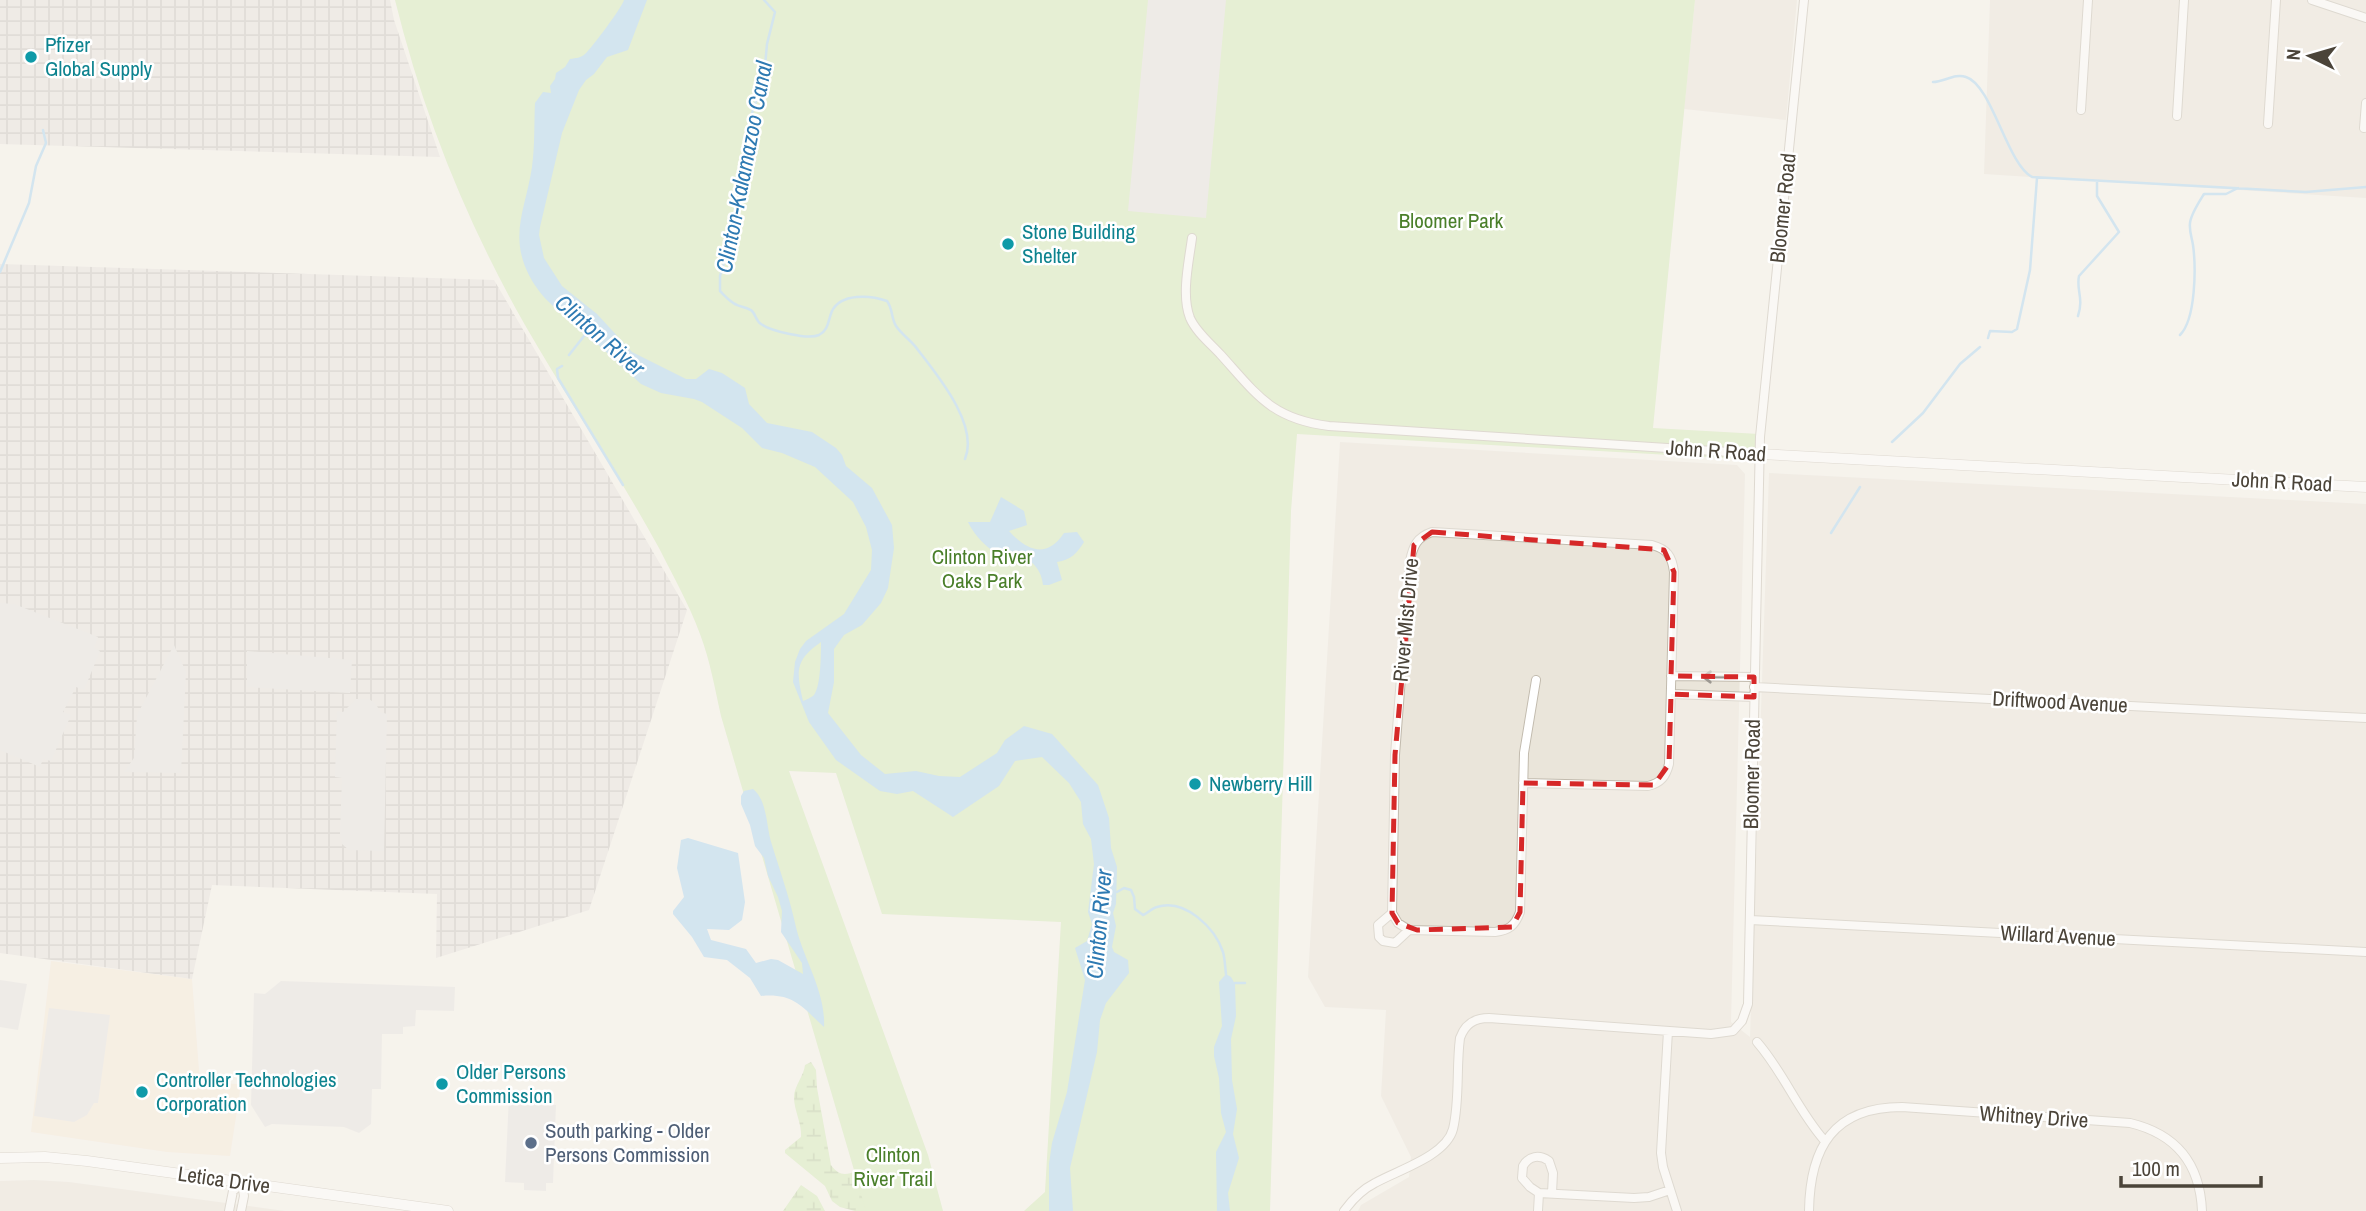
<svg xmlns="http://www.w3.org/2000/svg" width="2366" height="1211" viewBox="0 0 2366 1211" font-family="'Archivo Narrow',sans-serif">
<defs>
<pattern id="industrial-grid" width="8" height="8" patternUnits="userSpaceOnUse" patternTransform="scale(1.75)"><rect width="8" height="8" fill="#e6e2dd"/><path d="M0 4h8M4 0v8" fill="none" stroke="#c7c3be"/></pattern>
<pattern id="wetland-marsh" width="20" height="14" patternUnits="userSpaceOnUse" patternTransform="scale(1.75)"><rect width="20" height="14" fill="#d2eab5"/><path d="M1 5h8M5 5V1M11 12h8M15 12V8" fill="none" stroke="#b6ca9c"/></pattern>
</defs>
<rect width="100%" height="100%" fill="#f6f3ec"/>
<path fill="#eae5da" d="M1695,0H1797L1786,120L1684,109Z
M1990,0H2366V198L1984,174Z
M1340,442L1737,465L1745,474L1731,1022L1750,1037L1769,473L2366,504V1211H1358L1361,1205L1409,1177L1411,1157L1381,1096L1386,1010L1325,1007L1308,977Z
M34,1180L69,1182L285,1211H0V1181Z"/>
<path fill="#f7ead8" d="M51,961L192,979L200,1083L241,1084L230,1156L167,1152L31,1132Z"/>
<path fill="url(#industrial-grid)" d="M0,0H390L394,20L440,157L0,144Z
M0,264L494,280L687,610L589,910L436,958L437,894L212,885L192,979L0,953Z"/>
<path fill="url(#wetland-marsh)" d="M811,1062L816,1070L817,1088L831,1165C838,1175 845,1176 856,1171L873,1211H855L840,1207L832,1201L825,1186L785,1153V1150L801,1137C802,1123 794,1111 794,1097C794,1086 804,1076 805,1065Z
M801,1185L817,1196L825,1211H783Z"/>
<path fill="#d2eab5" d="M395,0H1695L1653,428L1759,434L1758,460L1297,434L1291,511L1270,1211H1024L1045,1192L1061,922L882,914L836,773L789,771L928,1155L943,1211H866L721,716C715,689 710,660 700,634C689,604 673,576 659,548C617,471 568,400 525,325C467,223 423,114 395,0Z"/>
<path fill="#e5e3e0" d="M1148,0H1226L1206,218L1128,211Z
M0,603L14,604L98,637L94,648L100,651L84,690L76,687L63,712L71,715L51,761L43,759L40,767L0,750Z
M174,645L186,672L181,773L124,772L134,758L137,715Z
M247,651L352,660L350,693L247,687Z
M356,699H369L376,704L380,712L387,714L384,851L349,850L342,844L340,834L342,778L335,777L337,711L343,712Z
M0,980L27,984L18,1030L0,1027Z
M281,981L455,987L454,1011L416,1010L415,1026L403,1027V1034H382L381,1089H372L371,1124L359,1133L344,1127L272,1124L265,1127L251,1105L254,993L265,994Z
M49,1008L110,1015L98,1103H94L87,1115L74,1122L34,1116Z
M509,1095L549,1096V1104L556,1105L553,1183H546V1191L524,1190V1183L505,1182Z"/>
<path fill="#a9d4f2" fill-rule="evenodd" d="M624,0H647L628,50L607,57L594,74L586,80L579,90L562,133L540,227L539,235L544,258L562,286L597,314L632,352L686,379H696L709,369L722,373L745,388L749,404L767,423L812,432L836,448L842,455L846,466L872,488L892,525L894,548L888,588L881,603L862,625L844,635L834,649V682L828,713L861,755L885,774L916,771L939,776L960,777L997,753L1005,740L1024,726L1052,734L1098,785L1109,818L1111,848L1117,867L1116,904L1113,913L1116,926L1112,947L1114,952L1128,960L1129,973L1106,1003L1100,1020L1097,1052L1070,1168L1073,1211H1049V1164L1052,1143L1067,1092L1085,980L1075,948L1087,941L1092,924L1088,912L1094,864L1091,839L1083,824L1081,802L1069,783L1042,757L1015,761L999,786L953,817L913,791L897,794L880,791L836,760L809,722L793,682L795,662L800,649L806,641L844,614L871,570L872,550L866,527L853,502L815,467L782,453L762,448L742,428L702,402L694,399L661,393L641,384L592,339L584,336C579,321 561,315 550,303C542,296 535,286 530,277C508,236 526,208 532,167C535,145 534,124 535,103L543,92L551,93L550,86L555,79L556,73L565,67L570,59C576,58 581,58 585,54C591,49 623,6 624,0ZM821,642C821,653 821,686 814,695C812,697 806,700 803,701C796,671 795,660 821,642Z
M1001,497L1024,511L1027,525L1009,531C1027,551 1047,559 1064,533L1077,532L1084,542C1077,553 1071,560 1057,562L1062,580L1049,585H1043C1042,573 1034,559 1020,558C1013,557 1015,560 1009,559C992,554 975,537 968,522H990Z
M753,789C768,801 766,828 772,845C780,871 789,896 795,923C802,957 826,991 824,1027C802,1007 794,993 761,996L750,978L727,960L704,957L692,937L673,914V911L684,897L677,868L681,840L688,838L738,853L745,902L742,920L729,930L707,929L711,940L746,949L756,963L771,959L778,960L803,974L802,963L781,932L782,911L778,897L768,876L764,858L755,846L750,825L741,804V796L744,791Z
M1226,974L1231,977L1235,984L1236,1016L1231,1039L1232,1080L1237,1109L1233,1134L1239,1158L1228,1193L1230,1211H1217L1216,1152L1226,1132L1221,1113L1219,1078L1214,1056V1047L1222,1026L1219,982Z"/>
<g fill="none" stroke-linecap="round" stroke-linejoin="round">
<path stroke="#a9d4f2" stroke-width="2.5" d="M764,0L775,12L767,44L763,88L754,106L748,128L741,166L737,213L733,234L720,276V291C725,296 730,302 737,305C741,307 749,308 752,311C756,315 756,321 761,324C771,331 808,340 819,335C829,330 828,320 832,311C841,293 870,295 887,301C893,309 891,318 896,326C902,335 912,341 918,350C938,376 979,425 965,459
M1933,82C1944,82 1955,73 1966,77C1992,85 2007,164 2032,177L2306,192L2366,187
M0,272L29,203L36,166L46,143L43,130
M2078,316C2084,298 2076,290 2079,276L2119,232L2097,196V182
M2180,335C2196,319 2196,267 2193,245C2192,238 2189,231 2190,223C2191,214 2199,202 2204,194H2226L2238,188
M1988,338L1990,331L2012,332L2017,329L2030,270L2037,178
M569,355L584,336
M562,366L557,369L558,378L623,485
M1892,442L1923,413L1960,364L1980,347
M1831,533L1860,487
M1117,892L1124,888L1131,890L1134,897L1135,909L1143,915C1148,913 1152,908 1157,907C1185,898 1215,928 1223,952C1225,959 1225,967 1226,974
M1235,983H1245"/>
<defs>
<path id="minor" d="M2312,0L2366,18
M2081,110L2088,0
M2177,116L2184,0
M2268,124L2276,0
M2364,128L2366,103
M1192,238C1189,261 1181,295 1190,318C1196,332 1211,344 1221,355C1257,395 1272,419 1329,426L1760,454
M1671,676L1754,677
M1754,687L2366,718
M1671,694L1754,697
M1523,783L1648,786C1661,783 1666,776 1669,764L1674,572C1672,556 1667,549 1652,545L1432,532C1417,537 1413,546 1410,561L1395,755L1392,913L1398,923L1409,930L1495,932C1509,930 1515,926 1520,912L1524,753L1536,680
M1392,913L1378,925L1379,937L1383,941L1395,943L1409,930
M1750,920L2366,952
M1668,1031L1661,1153L1663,1167L1677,1211
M1757,1042C1784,1073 1797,1109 1824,1140
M1552,1193L1553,1173L1549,1161C1539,1154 1529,1156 1523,1166L1522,1178L1530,1187L1539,1193L1634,1198L1649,1197L1670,1190
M229,1211L233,1191L242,1183
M241,1211L244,1196L242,1183
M1344,1211C1352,1200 1363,1189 1375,1183C1398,1170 1446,1156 1453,1129C1460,1100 1456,1068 1460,1038C1465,1024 1474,1018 1489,1018L1711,1034L1733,1031L1742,1021L1748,1004L1760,437L1804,0
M1538,1211L1539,1193
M1809,1211C1810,1148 1833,1107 1902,1107L2130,1123C2176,1134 2200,1163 2202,1211"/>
<path id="tertiary" d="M1760,454L2366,487
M0,1158L45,1157L87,1161L448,1211"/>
</defs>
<use href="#minor" stroke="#c2bbae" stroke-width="10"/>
<use href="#tertiary" stroke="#c2bbae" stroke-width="11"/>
<use href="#minor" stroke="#fff" stroke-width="8"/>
<use href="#tertiary" stroke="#fff" stroke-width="10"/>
</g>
<defs><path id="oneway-shaft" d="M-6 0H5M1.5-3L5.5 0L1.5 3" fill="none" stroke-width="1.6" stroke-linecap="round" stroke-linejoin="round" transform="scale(1.75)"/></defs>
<use stroke="#9c9892" href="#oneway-shaft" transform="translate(1713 677) rotate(-179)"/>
<path d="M0 0H2366V1211H0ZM1432,532L1664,550L1674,572L1671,676L1754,677V697L1671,694L1669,764L1654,785L1523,783L1520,912L1512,927L1417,930L1398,923L1392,913L1395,755L1414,545Z" fill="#f6f3ec" fill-opacity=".55" fill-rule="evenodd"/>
<path fill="none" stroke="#d62828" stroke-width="5" stroke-dasharray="14 9" stroke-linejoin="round" d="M1432,532L1664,550L1674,572L1671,676L1754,677V697L1671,694L1669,764L1654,785L1523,783L1520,912L1512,927L1417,930L1398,923L1392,913L1395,755L1414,545Z"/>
<g fill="#0f9aa8" stroke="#fff" stroke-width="2.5">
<circle cx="31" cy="57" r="7"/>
<circle cx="1008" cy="244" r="7"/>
<circle cx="1195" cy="784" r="7"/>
<circle cx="442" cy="1084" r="7"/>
<circle cx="142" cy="1092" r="7"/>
</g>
<circle fill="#5c6f8a" stroke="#fff" stroke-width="2.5" cx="531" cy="1143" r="7"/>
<g text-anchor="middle" stroke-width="5" stroke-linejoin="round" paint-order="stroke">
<g font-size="21" fill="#0d838f" stroke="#fff" text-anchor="start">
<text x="45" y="52">Pfizer<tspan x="45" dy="24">Global Supply</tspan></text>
<text x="1022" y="239">Stone Building<tspan x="1022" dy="24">Shelter</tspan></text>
<text x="1209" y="791">Newberry Hill</text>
<text x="456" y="1079">Older Persons<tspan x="456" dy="24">Commission</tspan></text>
<text x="156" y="1087">Controller Technologies<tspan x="156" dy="24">Corporation</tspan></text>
</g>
<g font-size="21" fill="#4b4439" stroke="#fff">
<text transform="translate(1783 208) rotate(-84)" y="7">Bloomer Road</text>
<text transform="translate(1716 451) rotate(4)" y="7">John R Road</text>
<text transform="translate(2282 482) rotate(3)" y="7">John R Road</text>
<text transform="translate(1406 620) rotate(-85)" y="7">River Mist Drive</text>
<text transform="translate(2060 702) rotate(3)" y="7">Driftwood Avenue</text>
<text transform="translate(1752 774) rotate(-89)" y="7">Bloomer Road</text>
<text transform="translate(2058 936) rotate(3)" y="7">Willard Avenue</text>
<text transform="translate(2034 1117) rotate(4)" y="7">Whitney Drive</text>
<text transform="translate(224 1180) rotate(8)" y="7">Letica Drive</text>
</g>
<g font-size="21" fill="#4a7f2a" stroke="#fff">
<text x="1451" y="228">Bloomer Park</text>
<text x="982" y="564">Clinton River<tspan x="982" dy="24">Oaks Park</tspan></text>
<text x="893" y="1162">Clinton<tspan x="893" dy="24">River Trail</tspan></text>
</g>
<g font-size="21" fill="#4e5e75" stroke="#fff" text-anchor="start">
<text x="545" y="1138">South parking - Older<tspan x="545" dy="24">Persons Commission</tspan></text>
</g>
<g font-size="23" font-style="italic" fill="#2e7ab2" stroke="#fff">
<text transform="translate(744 167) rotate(-79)" y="8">Clinton-Kalamazoo Canal</text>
<text transform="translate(600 335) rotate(41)" y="8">Clinton River</text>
<text transform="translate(1099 924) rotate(-85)" y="8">Clinton River</text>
</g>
</g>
<g transform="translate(2310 56) rotate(275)" stroke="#ffffff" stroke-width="5" paint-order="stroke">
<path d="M0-5L12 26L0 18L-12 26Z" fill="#4b4439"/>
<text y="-10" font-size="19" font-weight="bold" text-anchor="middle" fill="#4b4439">N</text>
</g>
<path d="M2121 1176v10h140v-10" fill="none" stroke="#4b4439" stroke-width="3.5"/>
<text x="2132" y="1176" font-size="21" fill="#4b4439" stroke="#ffffff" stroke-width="5" paint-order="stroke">100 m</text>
</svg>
